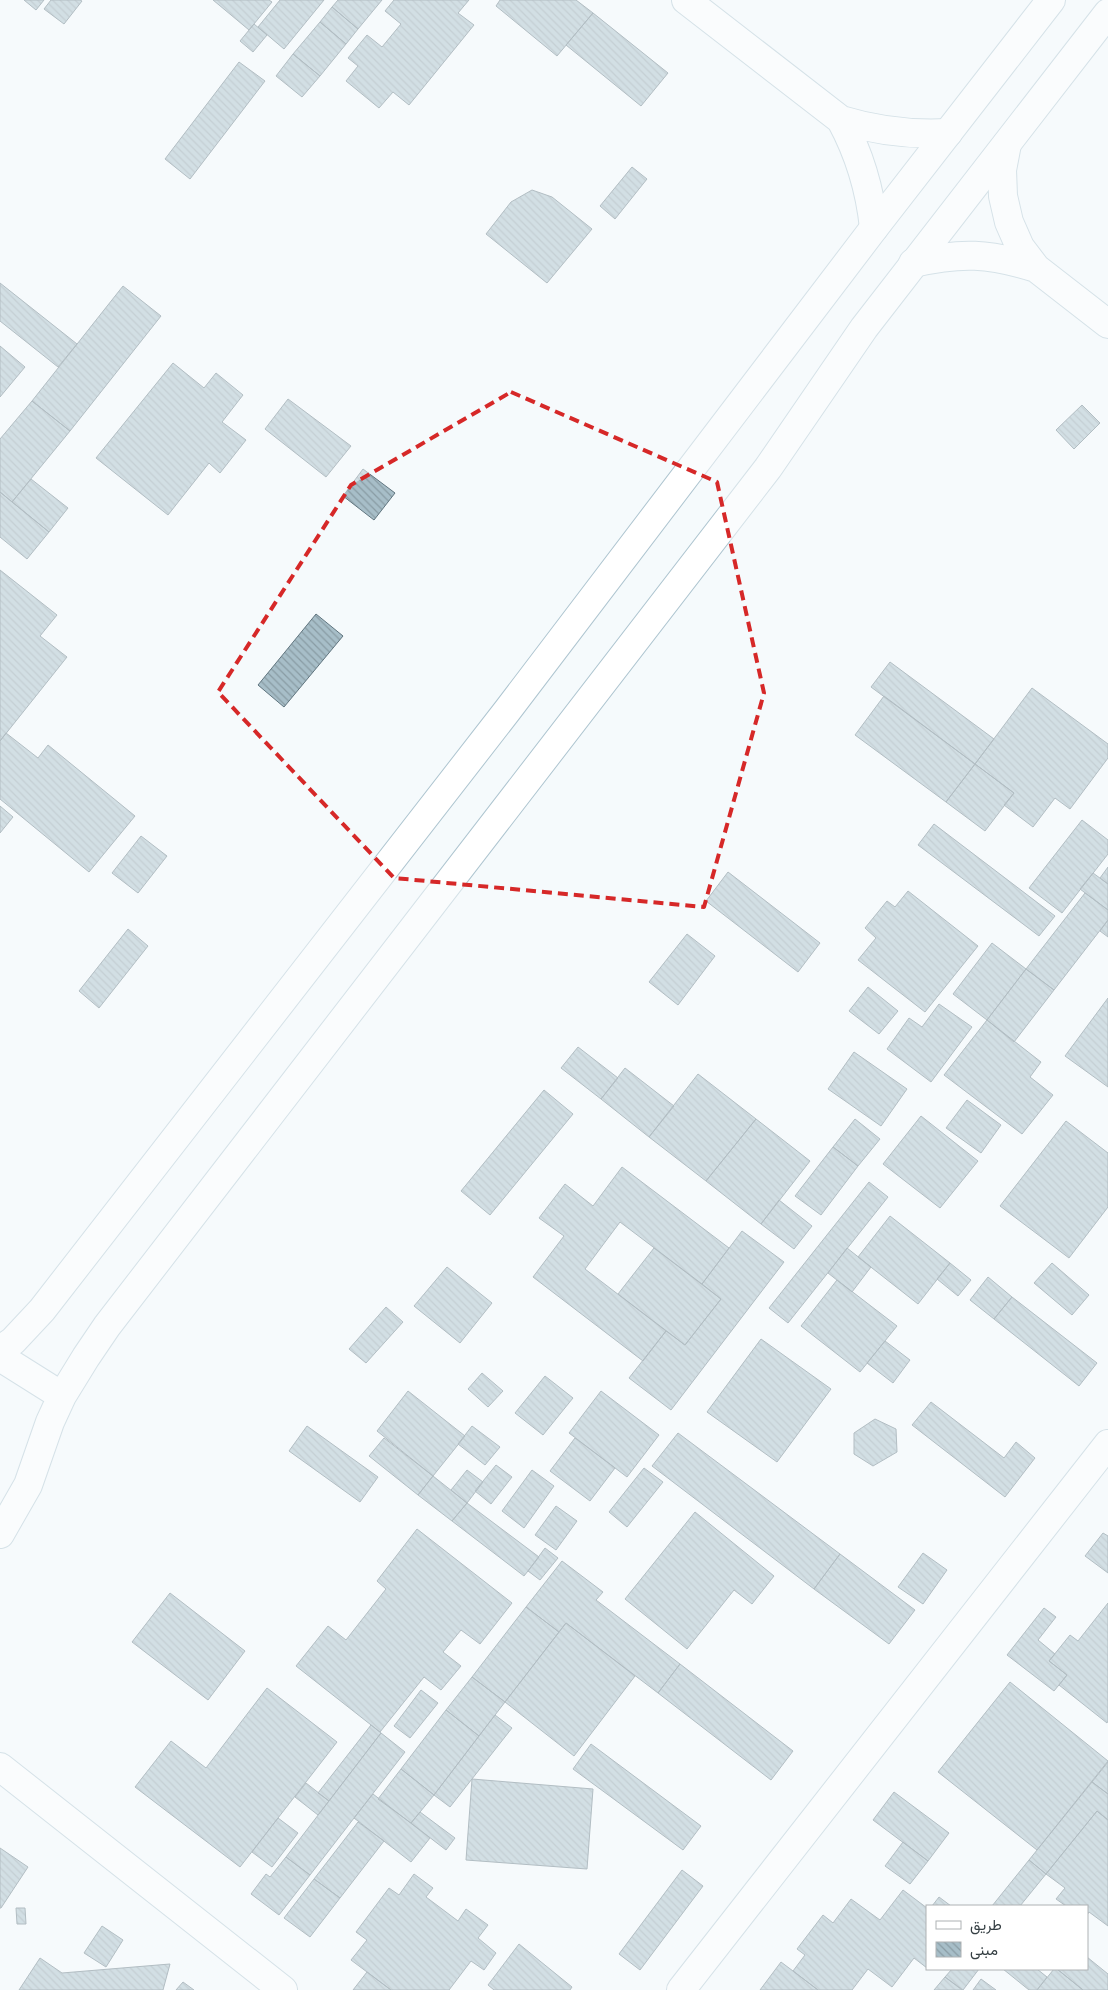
<svg xmlns="http://www.w3.org/2000/svg" width="1108" height="1990" viewBox="0 0 1108 1990" font-family="'PT Sans',Vazirmatn,sans-serif">
<defs>
<pattern id="building-back-hatch" width="6" height="6" patternUnits="userSpaceOnUse" patternTransform="scale(1.25)"><rect width="6" height="6" fill="#a7bec8"/><path d="M-1 5l2 2M0 0l6 6M5-1l2 2" fill="none" stroke="#899ca4"/></pattern>
</defs>
<rect width="100%" height="100%" fill="#f5fafc"/>
<path fill="url(#building-back-hatch)" stroke="#60757f" d="M24,0H44L36,10Z
M51,0H80L82,1L64,24L44,9Z
M213,0H269L272,2L249,30Z
M280,0H324L284,49L258,27Z
M338,0H382L358,29L332,7Z
M394,0H469L458,13L474,25L409,105L393,92L379,108L346,81L358,66L348,58L367,35L382,47L401,24L385,11Z
M500,0H576L593,13L557,56L496,6Z
M332,7L358,29L346,44L320,22Z
M593,13L668,73L641,106L566,45Z
M320,22L346,44L320,76L293,54Z
M254,24L267,35L253,52L240,41Z
M293,54L320,76L302,97L276,76Z
M239,62L265,81L190,179L165,159Z
M632,167L647,179L615,219L600,206Z
M532,190L552,197L592,229L547,283L486,234L511,202Z
M0,283L77,344L58,367L0,321Z
M123,286L161,316L70,431L32,401Z
M0,346L25,367L0,397Z
M173,363L204,388L216,373L243,395L222,422L246,440L220,473L209,463L168,515L96,458Z
M288,399L351,446L326,477L265,429Z
M32,401L70,431L12,502L0,492V439Z
M1082,405L1100,423L1074,449L1056,430Z
M363,469L395,493L374,520L343,496Z
M31,479L68,508L49,532L12,502Z
M0,492L49,532L27,559L0,537Z
M0,570L57,615L40,636L67,657L0,741Z
M316,614L343,636L284,707L258,685Z
M890,662L994,739L975,764L871,687Z
M1032,688L1108,744V758L1070,809L1055,798L1033,827L1004,805L1014,793L975,764Z
M884,696L975,764L946,802L855,735Z
M6,733L38,758L48,745L135,816L89,872L0,799V741Z
M975,764L1014,793L985,831L946,802Z
M0,806L13,817L0,833Z
M1082,820L1108,840V854L1062,913L1029,888Z
M934,824L1055,916L1039,936L918,845Z
M141,836L167,856L138,893L112,873Z
M1108,867V884L1100,878Z
M728,872L820,943L798,972L706,901Z
M1093,873L1108,884V910L1080,889Z
M908,891L978,946L925,1012L858,960L876,938L865,928L887,901L895,907Z
M1085,893L1108,910V920L1054,990L1026,969Z
M1108,920V937L1100,931Z
M128,929L148,946L99,1008L79,991Z
M687,934L715,956L678,1005L649,982Z
M992,943L1026,969L987,1020L953,994Z
M1026,969L1054,990L1014,1042L987,1020Z
M868,987L898,1011L879,1034L849,1011Z
M1108,998V1087L1065,1056Z
M939,1004L972,1027L931,1082L887,1049L909,1018L922,1027Z
M987,1020L1041,1062L1030,1077L1053,1095L1022,1134L944,1075Z
M578,1047L618,1078L601,1099L561,1068Z
M854,1052L907,1089L881,1126L828,1089Z
M625,1068L674,1106L649,1137L601,1099Z
M698,1074L756,1119L706,1181L649,1137Z
M544,1090L573,1114L490,1215L461,1191Z
M967,1100L1001,1125L981,1153L946,1128Z
M921,1116L978,1161L940,1208L883,1164Z
M756,1119L810,1161L761,1224L706,1181Z
M855,1119L880,1139L858,1166L833,1147Z
M1066,1121L1108,1153V1207L1069,1258L1000,1206Z
M833,1147L858,1166L821,1215L795,1196Z
M622,1167L729,1248L702,1284L620,1222L585,1269L666,1331L643,1361L533,1277L564,1236L539,1218L565,1184L593,1206Z
M869,1182L888,1197L788,1323L769,1308Z
M779,1200L812,1226L794,1249L761,1224Z
M890,1216L950,1263L918,1304L858,1257Z
M742,1231L784,1262L671,1410L629,1378L666,1331L685,1345L721,1299L702,1284Z
M654,1248L721,1299L685,1345L618,1294Z
M847,1248L871,1267L852,1292L828,1273Z
M950,1263L971,1280L958,1296L937,1279Z
M1052,1263L1089,1295L1072,1315L1034,1283Z
M447,1267L492,1303L460,1343L414,1306Z
M988,1277L1012,1297L994,1319L970,1300Z
M837,1280L897,1326L860,1372L801,1326Z
M1012,1297L1097,1363L1079,1386L994,1319Z
M386,1307L403,1322L366,1363L349,1349Z
M761,1339L831,1389L777,1462L707,1412Z
M885,1341L910,1360L893,1383L867,1363Z
M482,1373L503,1391L488,1407L468,1389Z
M545,1376L573,1398L543,1435L515,1413Z
M408,1391L465,1436L433,1476L377,1431Z
M601,1391L659,1435L627,1477L569,1433Z
M931,1402L1004,1458L1016,1442L1035,1458L1005,1497L912,1425Z
M875,1419L896,1429L897,1452L873,1466L854,1454V1433Z
M307,1426L378,1477L360,1502L289,1451Z
M472,1426L500,1447L485,1465L458,1444Z
M678,1433L840,1554L814,1589L652,1466Z
M384,1438L433,1476L418,1495L369,1456Z
M575,1438L615,1468L590,1501L550,1471Z
M496,1465L512,1477L491,1504L475,1491Z
M644,1468L663,1482L627,1527L609,1512Z
M467,1470L483,1482L467,1503L451,1490Z
M532,1470L554,1486L524,1528L502,1511Z
M433,1476L467,1503L452,1521L418,1495Z
M467,1503L539,1557L524,1576L452,1521Z
M556,1506L577,1521L556,1550L535,1535Z
M695,1512L774,1576L752,1604L734,1590L687,1649L625,1599Z
M417,1529L512,1603L480,1644L461,1630L443,1652L461,1666L441,1690L424,1677L380,1732L296,1666L328,1626L346,1640L386,1589L377,1581Z
M1103,1533L1108,1536V1573L1085,1556Z
M545,1548L558,1558L540,1580L528,1571Z
M923,1553L947,1570L923,1604L898,1587Z
M840,1554L915,1610L889,1644L814,1589Z
M562,1561L603,1592L596,1600L680,1664L658,1693L566,1623L559,1632L526,1607Z
M170,1593L245,1651L208,1700L132,1642Z
M1108,1603V1721L1107,1723L1059,1685L1067,1675L1049,1661L1070,1635L1078,1641Z
M526,1607L559,1632L505,1702L472,1677Z
M1044,1608L1056,1617L1038,1640L1055,1654L1049,1661L1067,1675L1054,1691L1007,1655Z
M566,1623L635,1676L574,1756L505,1702Z
M680,1664L793,1751L771,1780L658,1693Z
M472,1677L505,1702L479,1736L446,1710Z
M1010,1682L1108,1761L1037,1850L938,1772Z
M267,1688L337,1742L240,1867L135,1787L171,1741L206,1768Z
M421,1690L438,1703L410,1738L394,1726Z
M446,1710L479,1736L434,1795L401,1769Z
M495,1715L512,1728L450,1807L434,1795Z
M371,1725L381,1733L329,1801L318,1793Z
M381,1733L405,1752L310,1875L286,1857Z
M591,1744L701,1826L683,1850L573,1769Z
M1108,1762V1794L1092,1782Z
M401,1769L434,1795L411,1823L378,1799Z
M472,1779L593,1789L587,1869L466,1860Z
M1092,1782L1108,1794V1820L1097,1811L1046,1874L1029,1860Z
M306,1783L329,1801L318,1815L295,1797Z
M894,1792L949,1833L928,1861L873,1820Z
M373,1794L430,1838L411,1862L354,1818Z
M1097,1811L1108,1820V1926L1089,1912L1087,1915V1906H1066L1056,1899L1065,1888L1046,1874Z
M420,1812L455,1838L446,1850L411,1823Z
M278,1818L298,1833L272,1867L252,1852Z
M358,1822L384,1841L340,1898L314,1879Z
M903,1842L928,1861L910,1884L885,1866Z
M0,1848L28,1867L1,1908H0Z
M286,1857L310,1875L279,1915L251,1894L266,1874L270,1877Z
M1029,1860L1046,1874L1020,1906H992Z
M682,1870L703,1886L640,1970L619,1954Z
M414,1874L433,1888L426,1897L458,1921L466,1909L488,1925L478,1938L496,1953L484,1970L471,1961L449,1990H391L351,1960L367,1940L356,1932L389,1888L399,1895Z
M314,1879L340,1898L310,1937L284,1918Z
M903,1890L927,1908V1968L914,1958L892,1987L868,1969L852,1990H818L793,1971L805,1955L797,1949L823,1915L833,1923L851,1899L880,1920Z
M939,1897L951,1906H932Z
M16,1908H25L26,1924H17Z
M102,1926L123,1940L106,1967L84,1953Z
M519,1944L572,1987L570,1990H494L488,1985Z
M1087,1957L1108,1974V1990H1083L1057,1969H1087Z
M40,1958L62,1973L170,1964L163,1990H19Z
M781,1962L793,1971L818,1990H760Z
M952,1969H979L963,1990L945,1977Z
M1003,1969H1037L1047,1977L1037,1990H1029Z
M1054,1969H1057L1083,1990H1037Z
M367,1972L391,1990H353Z
M945,1977L962,1990H934Z
M981,1979L996,1990H973Z
M183,1982L194,1990H176Z"/>
<g fill="none" stroke-linecap="round" stroke-linejoin="round">
<defs>
<path id="street" d="M686,0L841,120C877,131 911,135 948,133
M841,120C860,155 870,189 874,228
M1007,144L1002,170L1003,196L1009,222L1020,247L1036,268L1108,324
M913,263C961,252 989,253 1036,268
M0,1767L283,1990
M681,1990L1108,1444"/>
<path id="secondary" d="M0,1350L13,1341L42,1310L507,711L874,228L1051,0
M0,1357L62,1396
M0,1534L28,1485L50,1422L62,1396L86,1357L107,1326L768,468L864,328L1108,13"/>
</defs>
<use href="#street" stroke="#aec5d0" stroke-width="30"/>
<use href="#secondary" stroke="#aec5d0" stroke-width="30"/>
<use href="#street" stroke="#fff" stroke-width="28"/>
<use href="#secondary" stroke="#fff" stroke-width="28"/>
</g>
<path d="M0 0H1108V1990H0ZM511,392L717,482L764,693L704,907L394,878L218,692L351,485Z" fill="#f5fafc" fill-opacity=".55" fill-rule="evenodd"/>
<path fill="none" stroke="#d62828" stroke-width="4" stroke-dasharray="10 6" stroke-linejoin="round" d="M511,392L717,482L764,693L704,907L394,878L218,692L351,485Z"/>
<rect x="926" y="1905" width="162" height="65" fill="#ffffff" stroke="#aeb2b4"/>
<rect x="936" y="1921" width="25" height="8" fill="#ffffff" stroke="#aeb2b4"/>
<text x="970" y="1930" font-size="15" fill="#353f43">طريق</text>
<rect x="936" y="1942" width="25" height="15" fill="url(#building-back-hatch)" stroke="#aeb2b4"/>
<text x="970" y="1955" font-size="15" fill="#353f43">مبنى</text>
</svg>
